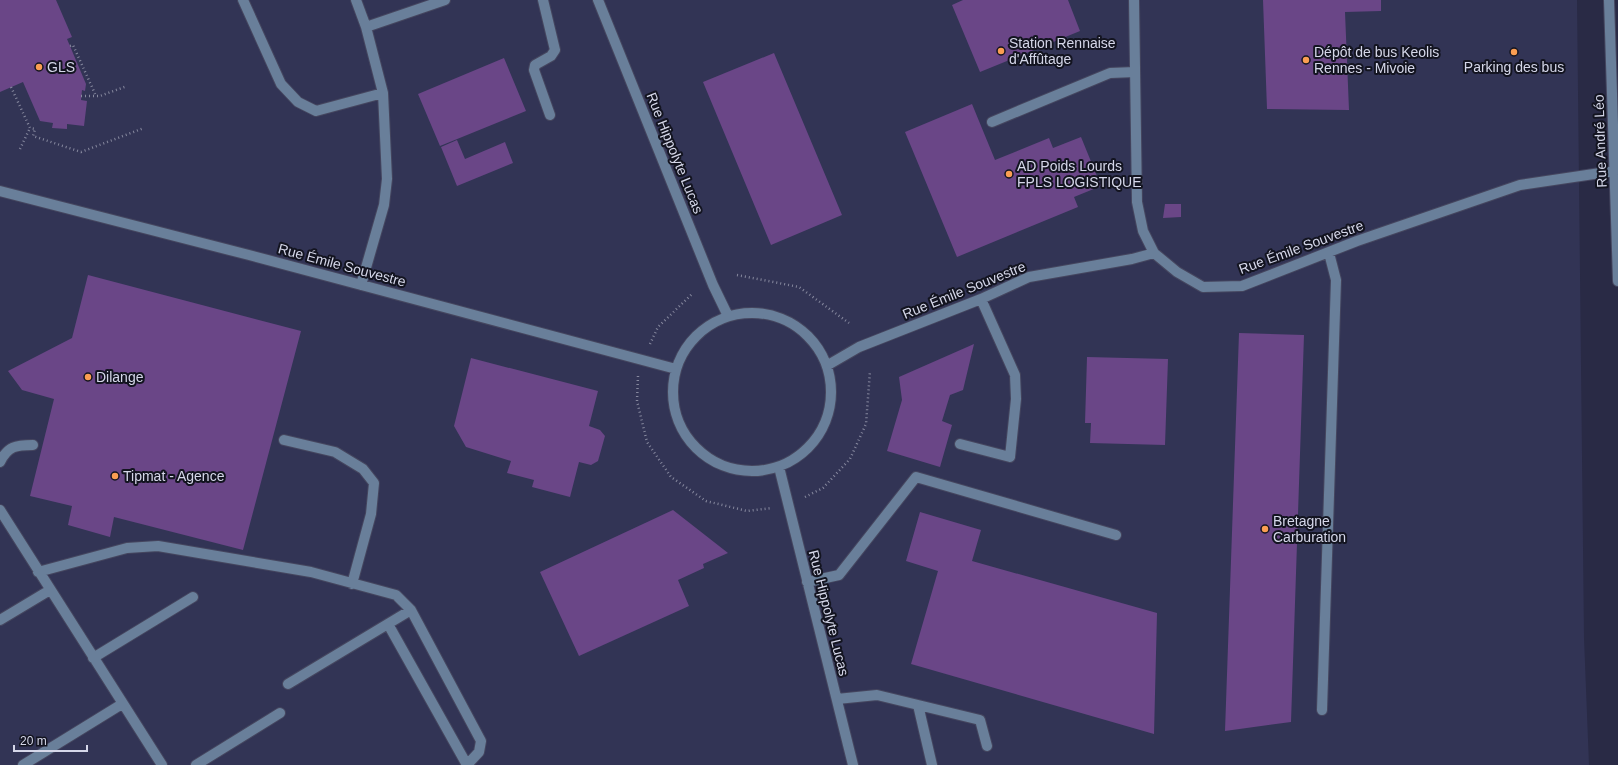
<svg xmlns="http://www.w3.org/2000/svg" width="1618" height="765" font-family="Arial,sans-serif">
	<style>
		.built { fill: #323455 }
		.building { fill: #6a4687 }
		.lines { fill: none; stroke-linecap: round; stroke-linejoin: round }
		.minor-casing { stroke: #45465f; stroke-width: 12 }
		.path { stroke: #86889e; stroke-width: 2.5; stroke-dasharray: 1 3; stroke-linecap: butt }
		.minor { stroke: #697f9a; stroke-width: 10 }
		.poi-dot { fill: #fb9e52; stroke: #131420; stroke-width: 1.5 }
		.labels { text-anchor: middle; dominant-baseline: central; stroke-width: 4; stroke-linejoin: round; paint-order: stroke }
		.poi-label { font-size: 14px; fill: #d5d7e9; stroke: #131420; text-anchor: start }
		.street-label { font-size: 14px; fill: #d5d7e9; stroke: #131420 }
	</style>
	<rect width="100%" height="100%" fill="#292a45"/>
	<path class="built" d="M0,0H1577L1584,638L1589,765H0Z"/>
	<path class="building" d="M0,0H56L72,37L67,39L86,84L85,91L82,90L81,100L87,101L84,126L67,124V129L52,128L53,123L40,121L23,82L0,92Z
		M963,0H1068L1080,31L980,72L952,5Z
		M1263,0H1381V11L1345,12L1349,110L1267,109Z
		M774,53L842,215L771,245L703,82Z
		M504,58L526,111L440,146L418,94Z
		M972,104L995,160L1049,138L1053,148L1081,137L1101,186L1074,197L1078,207L957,257L905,132Z
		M457,140L465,159L505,142L513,163L457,186L441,147Z
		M1165,204H1181V217L1163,218Z
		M88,275L301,331L243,550L114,517L110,537L68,525L72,506L30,496L54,399L22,390L8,371L72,338Z
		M1239,333L1304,335L1291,722L1225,731Z
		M974,344L963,390L950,395L942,421L952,425L940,467L887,451L902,400L899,377Z
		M1087,357L1168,359L1165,445L1090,443L1091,423H1085Z
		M471,358L598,391L589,426L600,430L605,436L598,461L591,465L579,462L570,497L532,487L534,480L507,473L511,461L466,447L454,426Z
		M673,510L728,553L703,564L704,568L678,580L689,606L579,656L540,572Z
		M920,512L981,530L972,561L1157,613L1154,734L911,664L938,571L906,561Z"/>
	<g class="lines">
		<g class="minor-casing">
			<path id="minor" d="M243,0L281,84L298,102L316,111L383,93
				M356,0L366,27L383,93L387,179L384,205L361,285
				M543,0L555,50L551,56L535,65L534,70L550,115
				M598,0L713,285L728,316
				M1134,0L1137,202L1143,231L1154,253
				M1609,0L1618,281
				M366,27L445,0
				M992,122L1110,73L1135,72
				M0,191L249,255L676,369
				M673 392a79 79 0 1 1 158 0a79 79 0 1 1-158 0Z
				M828,365L859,347L981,299L1029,277L1132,259L1154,253L1177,272L1203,287L1242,286L1357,241L1520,185L1614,171
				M284,440L335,452L363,469L374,483L371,514L352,584
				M960,444L1010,457L1016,399L1015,375L981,299
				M0,462C8,446 16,445 33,445
				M779,467L853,765
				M0,510L162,765
				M38,572L127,548L158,546L311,572L396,595L411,610L481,741L479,752L467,765
				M807,582L839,575L916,477L1116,535
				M0,620L50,590
				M388,624L467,765
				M93,658L193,597
				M288,684L411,610
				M837,699L877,695L980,720L987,746
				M918,705L932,765
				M1322,710L1336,280L1329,253
				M23,765L122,704
				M196,765L280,713"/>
		</g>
		<path class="path" d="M70,46L73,45L96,96
			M11,87L30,128L35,129L33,136L81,152L144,128
			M81,96H100L127,86
			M20,149L30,128
			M737,275L799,287L849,323
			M650,344L658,327L693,293
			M638,376L637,401L647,442L671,477L706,501L747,511L772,508
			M805,497L823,488L850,459L866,424L870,371"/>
		<use href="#minor" class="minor"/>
	</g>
	<g class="poi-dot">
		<circle cx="1001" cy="51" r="4"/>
		<circle cx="1514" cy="52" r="4"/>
		<circle cx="1306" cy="60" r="4"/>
		<circle cx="39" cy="67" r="4"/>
		<circle cx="1009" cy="174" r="4"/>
		<circle cx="88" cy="377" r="4"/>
		<circle cx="115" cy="476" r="4"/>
		<circle cx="1265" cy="529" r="4"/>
	</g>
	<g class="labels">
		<g class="poi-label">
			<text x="1009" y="43">Station Rennaise<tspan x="1009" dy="16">d'Affûtage</tspan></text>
			<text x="1314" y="52">Dépôt de bus Keolis<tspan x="1314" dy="16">Rennes - Mivoie</tspan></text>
			<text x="47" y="67">GLS</text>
			<text x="1514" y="67" text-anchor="middle">Parking des bus</text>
			<text x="1017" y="166">AD Poids Lourds<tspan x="1017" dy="16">FPLS LOGISTIQUE</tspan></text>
			<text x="96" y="377">Dilange</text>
			<text x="123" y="476">Tipmat - Agence</text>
			<text x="1273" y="521">Bretagne<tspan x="1273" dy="16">Carburation</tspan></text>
		</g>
		<g class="street-label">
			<text transform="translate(1600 141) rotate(-92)">Rue André Léo</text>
			<text transform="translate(675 153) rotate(68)">Rue Hippolyte Lucas</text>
			<text transform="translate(1301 247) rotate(-20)">Rue Émile Souvestre</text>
			<text transform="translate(342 265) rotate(15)">Rue Émile Souvestre</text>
			<text transform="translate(964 290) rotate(-22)">Rue Émile Souvestre</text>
			<text transform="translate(829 613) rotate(76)">Rue Hippolyte Lucas</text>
		</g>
	</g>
	<path d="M14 745v6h73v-6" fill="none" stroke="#d5d7e9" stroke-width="2"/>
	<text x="20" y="745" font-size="12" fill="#d5d7e9" stroke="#131420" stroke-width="3" paint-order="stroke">20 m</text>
</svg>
